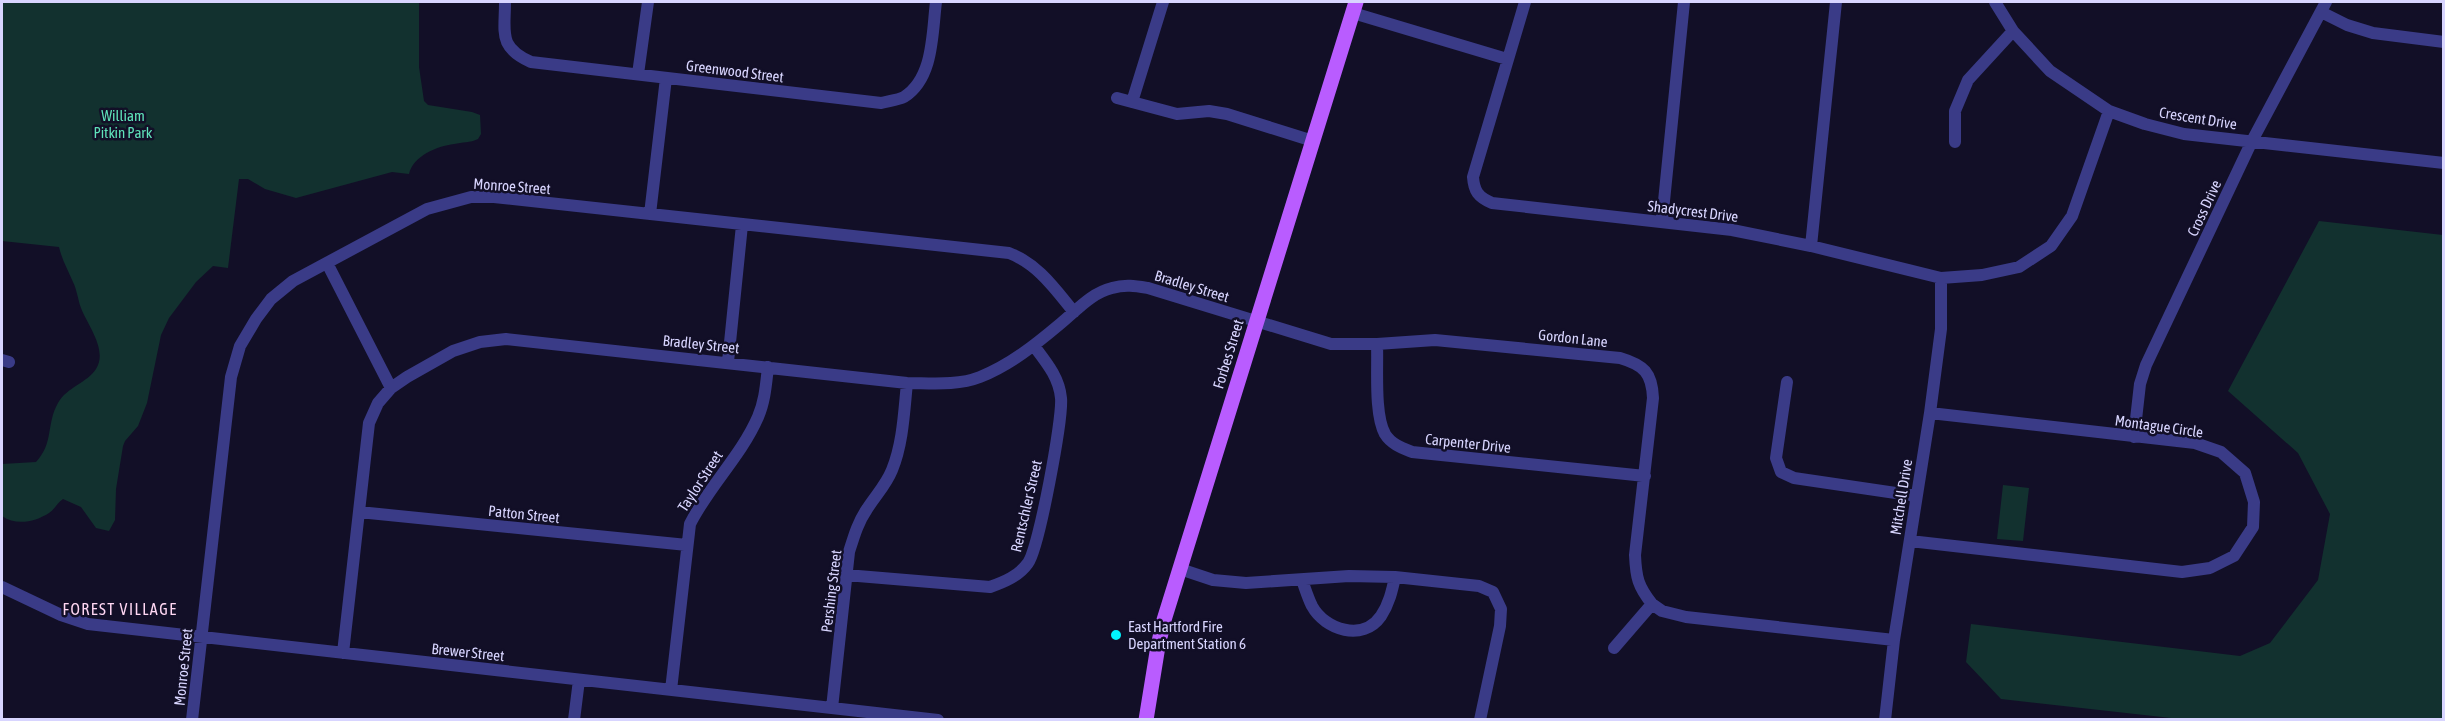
<svg xmlns="http://www.w3.org/2000/svg" width="2445" height="721" font-family="'Asap Condensed',sans-serif">
	<style>
		.green { fill: #12312f }
		.lines { fill: none; stroke-linecap: round; stroke-linejoin: round }
		.minor { stroke: #3a3b87; stroke-width: 12 }
		.major { stroke: #b95cff; stroke-width: 15 }
		.poi-dot { fill: #01f4ff; stroke: #120f27; stroke-width: 2 }
		.labels { text-anchor: middle; dominant-baseline: central; stroke-width: 5; stroke-linejoin: round; paint-order: stroke }
		.street-label { font-size: 15px; fill: #d8d5ff; stroke: #120f27 }
		.park-label { font-size: 15px; fill: #5fe2ba; stroke: #120f27 }
		.poi-label { font-size: 15px; fill: #d8d5ff; stroke: #120f27; text-anchor: start }
		.neighbourhood-label { font-size: 16px; letter-spacing: 1.5px; fill: #ffd7f3; stroke: #120f27 }
	</style>
	<rect width="100%" height="100%" fill="#120f27"/>
	<path class="green" d="M2,2H419V67L424,101L428,105L472,112L480,115L481,134L478,139C470,143 462,142 454,144C437,146 413,156 409,174L392,172L296,198L265,189L248,179H239L228,268L213,266L196,282L169,318L161,335L147,403L138,426L125,441L123,446L116,489L115,520L109,531L96,528L81,507L63,499C57,503 55,509 49,513C35,522 16,526 2,516V464L36,462C54,443 46,424 58,403C67,387 87,383 96,369C108,350 88,326 81,308C78,300 77,290 73,282C68,270 62,260 59,247L2,241Z
		M2319,221L2443,235V719L2189,720L2001,699L1966,662L1971,624L2240,656L2270,643L2318,580L2330,514L2298,453L2228,391Z
		M2003,485L2029,488L2023,541L1997,539Z"/>
	<g class="lines">
		<path class="minor" d="M505,2C505,33 498,47 531,62L881,103C888,101 898,100 904,97C934,78 932,33 936,2
			M1525,2L1473,177C1474,191 1478,197 1492,203L1732,230L1811,246L1941,278L1982,275L2019,267L2051,246L2072,216L2109,111
			M1995,2L2013,31L2050,71L2109,111L2145,124L2184,134L2444,163
			M2321,12L2347,25L2373,33L2444,42
			M1353,13L1507,59
			M638,74L648,2
			M1117,98L1177,114L1209,111L1227,114L1313,141
			M1132,102L1163,2
			M1955,142V111L1968,80L2013,31
			M650,214L666,78
			M1662,221L1684,2
			M1811,246L1836,2
			M327,263L391,388
			M1377,344C1378,368 1374,414 1385,434C1391,444 1402,448 1412,452L1645,476
			M2,360L9,362
			M728,362L742,225
			M1787,382L1776,458L1781,472L1794,478L1916,496
			M2134,437L2140,384L2146,365L2252,141L2326,2
			M359,512L687,545
			M1910,541L2182,572L2210,568L2234,556L2253,527L2254,502L2245,473L2221,452L2195,443L1930,413
			M1180,569L1213,580L1246,583L1349,576L1395,577L1479,586L1493,592L1501,609L1500,626L1480,720
			M846,575L990,587C1004,582 1019,576 1028,563C1039,548 1063,418 1061,398C1059,377 1046,362 1034,346
			M1302,580C1305,588 1308,598 1312,606C1325,630 1363,642 1381,616C1389,604 1392,591 1395,577
			M2,587L61,615L88,624L938,720
			M1614,648L1652,604L1662,611L1686,617L1894,640
			M343,653L369,423L378,403L391,388L407,377L453,351L480,342L506,339L907,383C930,383 957,386 980,377C1010,365 1035,345 1060,324C1076,311 1091,293 1112,288C1125,284 1136,286 1148,288L1331,344H1377L1435,340L1620,358C1644,365 1652,373 1653,398L1635,555C1636,578 1638,586 1652,604
			M671,690L690,524C709,486 741,456 758,417C765,401 766,384 768,367
			M832,708L849,552C854,536 858,522 867,509C876,495 886,485 892,470C903,443 904,412 907,383
			M192,720L231,377L240,346L256,319L271,299L293,281L427,209L471,197H494L1009,253C1038,264 1055,289 1074,312
			M574,720L579,680
			M1885,720L1894,640L1930,413L1941,329V278"/>
		<path class="major" d="M1146,720L1158,646L1164,620L1356,2"/>
	</g>
	<circle class="poi-dot" cx="1116" cy="635" r="6"/>
	<g class="labels">
		<g class="street-label">
			<text transform="translate(735 71) rotate(7)">Greenwood Street</text>
			<text transform="translate(2198 118) rotate(9)">Crescent Drive</text>
			<text transform="translate(512 186) rotate(4)">Monroe Street</text>
			<text transform="translate(2204 208) rotate(-65)">Cross Drive</text>
			<text transform="translate(1693 211) rotate(7)">Shadycrest Drive</text>
			<text transform="translate(1192 286) rotate(17)">Bradley Street</text>
			<text transform="translate(1573 338) rotate(6)">Gordon Lane</text>
			<text transform="translate(701 344) rotate(6)">Bradley Street</text>
			<text transform="translate(1228 354) rotate(-73)">Forbes Street</text>
			<text transform="translate(2159 426) rotate(8)">Montague Circle</text>
			<text transform="translate(1468 443) rotate(6)">Carpenter Drive</text>
			<text transform="translate(700 481) rotate(-57)">Taylor Street</text>
			<text transform="translate(1901 497) rotate(-81)">Mitchell Drive</text>
			<text transform="translate(1026 506) rotate(-77)">Rentschler Street</text>
			<text transform="translate(524 514) rotate(6)">Patton Street</text>
			<text transform="translate(831 591) rotate(-83)">Pershing Street</text>
			<text transform="translate(468 652) rotate(6)">Brewer Street</text>
			<text transform="translate(183 667) rotate(-84)">Monroe Street</text>
		</g>
		<g class="park-label">
			<text x="123" y="115">William<tspan x="123" dy="17">Pitkin Park</tspan></text>
		</g>
		<g class="poi-label">
			<text x="1128" y="626">East Hartford Fire<tspan x="1128" dy="17">Department Station 6</tspan></text>
		</g>
		<g class="neighbourhood-label">
			<text x="120" y="609">FOREST VILLAGE</text>
		</g>
	</g>
	<rect width="2445" height="721" fill="none" stroke="#d8d5ff" stroke-width="6"/>
</svg>
